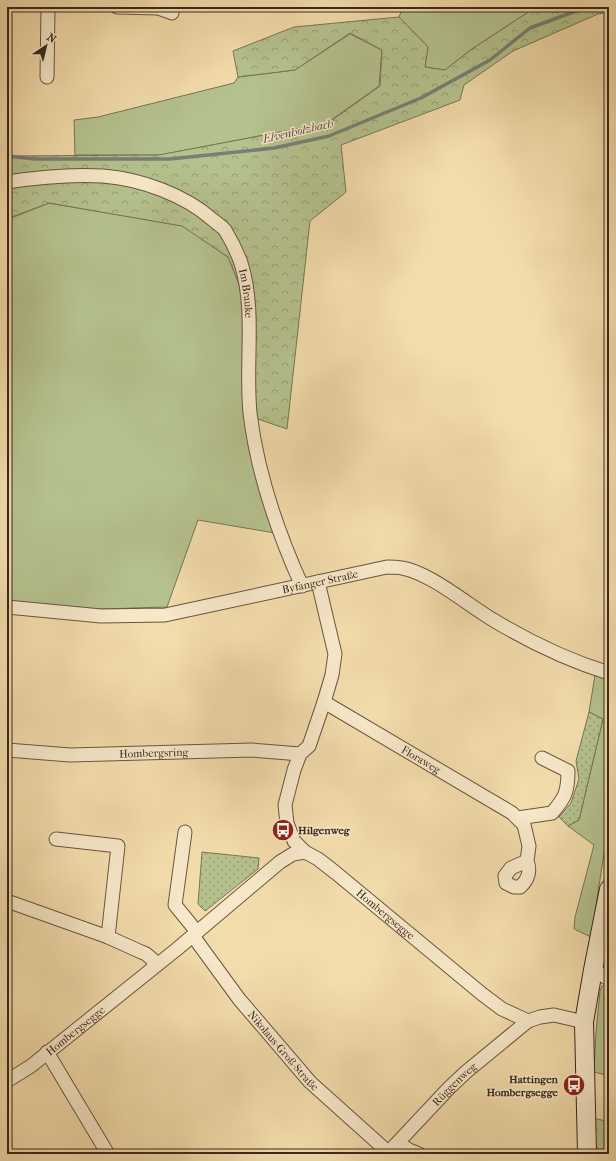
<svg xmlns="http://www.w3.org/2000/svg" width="616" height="1161" font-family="'IM FELL French Canon',serif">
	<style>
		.grass { fill: #b5c28e; stroke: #787554 }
		.forest { fill: url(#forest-crowns); stroke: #787554 }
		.park { fill: url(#park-dots); stroke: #787554 }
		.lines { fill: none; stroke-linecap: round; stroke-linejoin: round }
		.stream { stroke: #777f76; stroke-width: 3.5 }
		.minor-casing { stroke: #68553e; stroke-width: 15 }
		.secondary-casing { stroke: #3a281a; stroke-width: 20 }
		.minor { stroke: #f7e8c9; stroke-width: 13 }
		.secondary { stroke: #f7e8c9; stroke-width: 18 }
		.labels { text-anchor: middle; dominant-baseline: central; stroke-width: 3; stroke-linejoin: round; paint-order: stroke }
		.street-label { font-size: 11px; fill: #3a281a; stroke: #f7e8c9 }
		.poi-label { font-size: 11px; font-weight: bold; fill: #3a281a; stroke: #f7e8c9; text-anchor: start }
		.water-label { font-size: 12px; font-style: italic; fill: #544c40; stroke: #f7e8c9 }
	</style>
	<defs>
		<pattern id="forest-crowns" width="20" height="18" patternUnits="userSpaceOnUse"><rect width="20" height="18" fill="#b5c28e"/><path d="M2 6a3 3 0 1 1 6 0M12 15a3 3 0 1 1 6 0" fill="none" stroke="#949e73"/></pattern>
		<pattern id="park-dots" width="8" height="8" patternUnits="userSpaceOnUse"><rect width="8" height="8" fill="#b5c28e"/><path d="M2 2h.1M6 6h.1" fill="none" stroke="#949e73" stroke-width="1.8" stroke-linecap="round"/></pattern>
	</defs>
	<rect width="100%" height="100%" fill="#f3dcac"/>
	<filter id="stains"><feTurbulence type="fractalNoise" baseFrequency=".005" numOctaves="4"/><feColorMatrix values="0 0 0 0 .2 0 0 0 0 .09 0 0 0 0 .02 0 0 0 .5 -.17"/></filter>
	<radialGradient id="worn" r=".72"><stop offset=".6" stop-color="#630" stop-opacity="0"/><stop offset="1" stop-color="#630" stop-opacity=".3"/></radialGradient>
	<path class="grass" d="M403,7H536L472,49L445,70L425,67L428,47L399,17Z
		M350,34L382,50L379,86L327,123L160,155H75L74,120L98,117L234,83L238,77L295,70Z
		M49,203L183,226L228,257L248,305L246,351L275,533L198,520L167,607L100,609L7,602V222L9,219Z
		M595,675L609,679V822L591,937L574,929L575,917L594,845L568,826L579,820L603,719L589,712Z
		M609,985V1076L594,1072L596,1032L600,991L602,986Z"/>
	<path class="forest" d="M536,7H609V12L598,14L513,51L464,85L460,100L341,145L346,192L310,221L287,429L255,418L252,301L224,225L149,182L7,179V156L159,155L328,123L380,86L382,50L350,33L295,70L238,77L233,51L294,27L399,17L428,47L425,67L445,70L472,49Z
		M105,179L149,187L220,228L239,263L247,304L228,257L182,226L49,203L9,218L7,221V184Z
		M594,1118L609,1122V1154H593Z"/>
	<path class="park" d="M589,712L603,719L579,820L568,826L559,817L571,803L579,779L576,761Z
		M202,852L259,858L258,869L205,911L198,904Z"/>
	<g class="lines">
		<path class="stream" d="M7,156L35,159H170L274,148L329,136L421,98L490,60L530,28L587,7"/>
		<g class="minor-casing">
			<g id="minor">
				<path d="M117,7L158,8L172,13"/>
				<path d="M47,77L48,7"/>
				<path id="s1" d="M7,182C39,177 71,174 103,176C141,179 185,195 213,220C217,223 222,227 225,230C231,240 237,252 241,263C256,311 245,363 250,413C257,471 278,533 302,586"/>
				<path id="s2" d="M318,582L335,654L332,675L324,702L309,746L300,754L294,770L285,805L287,823L294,841L305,852L318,859L336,873L482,994L502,1009L528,1021L540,1017L554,1015L584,1022"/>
				<path id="s3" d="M7,607L101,616L165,615L387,567C392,567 397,567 402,568C431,573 469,606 495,621C530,642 570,661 609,673"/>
				<path id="s4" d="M324,702L512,813L524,825L529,846L527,861L511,868L505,876L506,883L514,887H520C528,880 531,872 527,861"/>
				<path id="s5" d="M7,750L70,755L252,750L300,754"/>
				<path d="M518,818L552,813C565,798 568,792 568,771L542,758"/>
				<path d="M185,832L175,905L197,932"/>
				<path d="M56,839L118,846L108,937"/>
				<path d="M7,901L108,937L139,951L146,954L153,960L154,966"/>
				<path id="s6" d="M193,936L239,999L310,1082L388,1152"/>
				<path d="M593,970L609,979"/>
				<path d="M47,1052L108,1154"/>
				<path id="s7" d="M7,1081L31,1066L177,949L280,862L293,854L305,852"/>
				<path d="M398,1143L409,1150L419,1154"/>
				<path id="s8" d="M387,1154L449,1088L466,1072L528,1021"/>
			</g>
		</g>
		<g class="secondary-casing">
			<path id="secondary" d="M587,1154L584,1022L593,970L609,889"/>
		</g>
		<use href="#minor" class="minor"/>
		<use href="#secondary" class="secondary"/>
	</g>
	<defs>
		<g id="bus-disc" transform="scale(1.15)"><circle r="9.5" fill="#8f2418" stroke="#f7e8c9"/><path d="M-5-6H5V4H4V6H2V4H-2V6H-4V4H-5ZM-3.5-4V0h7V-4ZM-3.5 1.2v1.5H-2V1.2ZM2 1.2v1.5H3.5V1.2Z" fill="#fff"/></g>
	</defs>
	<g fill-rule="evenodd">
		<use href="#bus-disc" x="283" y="830"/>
		<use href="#bus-disc" x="574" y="1085"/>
	</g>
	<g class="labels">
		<g class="street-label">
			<text stroke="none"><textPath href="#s1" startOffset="300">Im Brauke</textPath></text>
			<text stroke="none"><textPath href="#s3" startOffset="317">Byfanger Straße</textPath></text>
			<text stroke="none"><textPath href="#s5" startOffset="147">Hombergsring</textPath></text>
			<text stroke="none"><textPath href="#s4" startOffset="113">Floraweg</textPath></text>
			<text stroke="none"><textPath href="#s2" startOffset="390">Hombergsegge</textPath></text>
			<text stroke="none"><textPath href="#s7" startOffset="85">Hombergsegge</textPath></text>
			<text stroke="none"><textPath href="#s6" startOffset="146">Nikolaus-Groß-Straße</textPath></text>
			<text stroke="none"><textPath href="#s8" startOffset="97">Rüggenweg</textPath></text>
		</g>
		<g class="poi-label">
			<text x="298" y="830">Hilgenweg</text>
			<text x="558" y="1079" text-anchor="end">Hattingen<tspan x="558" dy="13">Hombergsegge</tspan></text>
		</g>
		<g class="water-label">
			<text transform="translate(298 131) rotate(-13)">Elvenholzbach</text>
		</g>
	</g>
	<rect width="616" height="1161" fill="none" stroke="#f3dcac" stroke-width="24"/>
	<rect x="8" y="8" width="600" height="1145" fill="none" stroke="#3a281a" stroke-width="2"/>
	<rect x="12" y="12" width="592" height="1137" fill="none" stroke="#3a281a"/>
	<g transform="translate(46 46) rotate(35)" stroke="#f7e8c9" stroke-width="3" paint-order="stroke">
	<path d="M0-3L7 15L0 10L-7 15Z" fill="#3a281a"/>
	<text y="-6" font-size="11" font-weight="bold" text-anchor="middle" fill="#3a281a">N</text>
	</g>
	<rect width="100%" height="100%" filter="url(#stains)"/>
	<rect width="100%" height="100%" fill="url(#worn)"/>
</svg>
